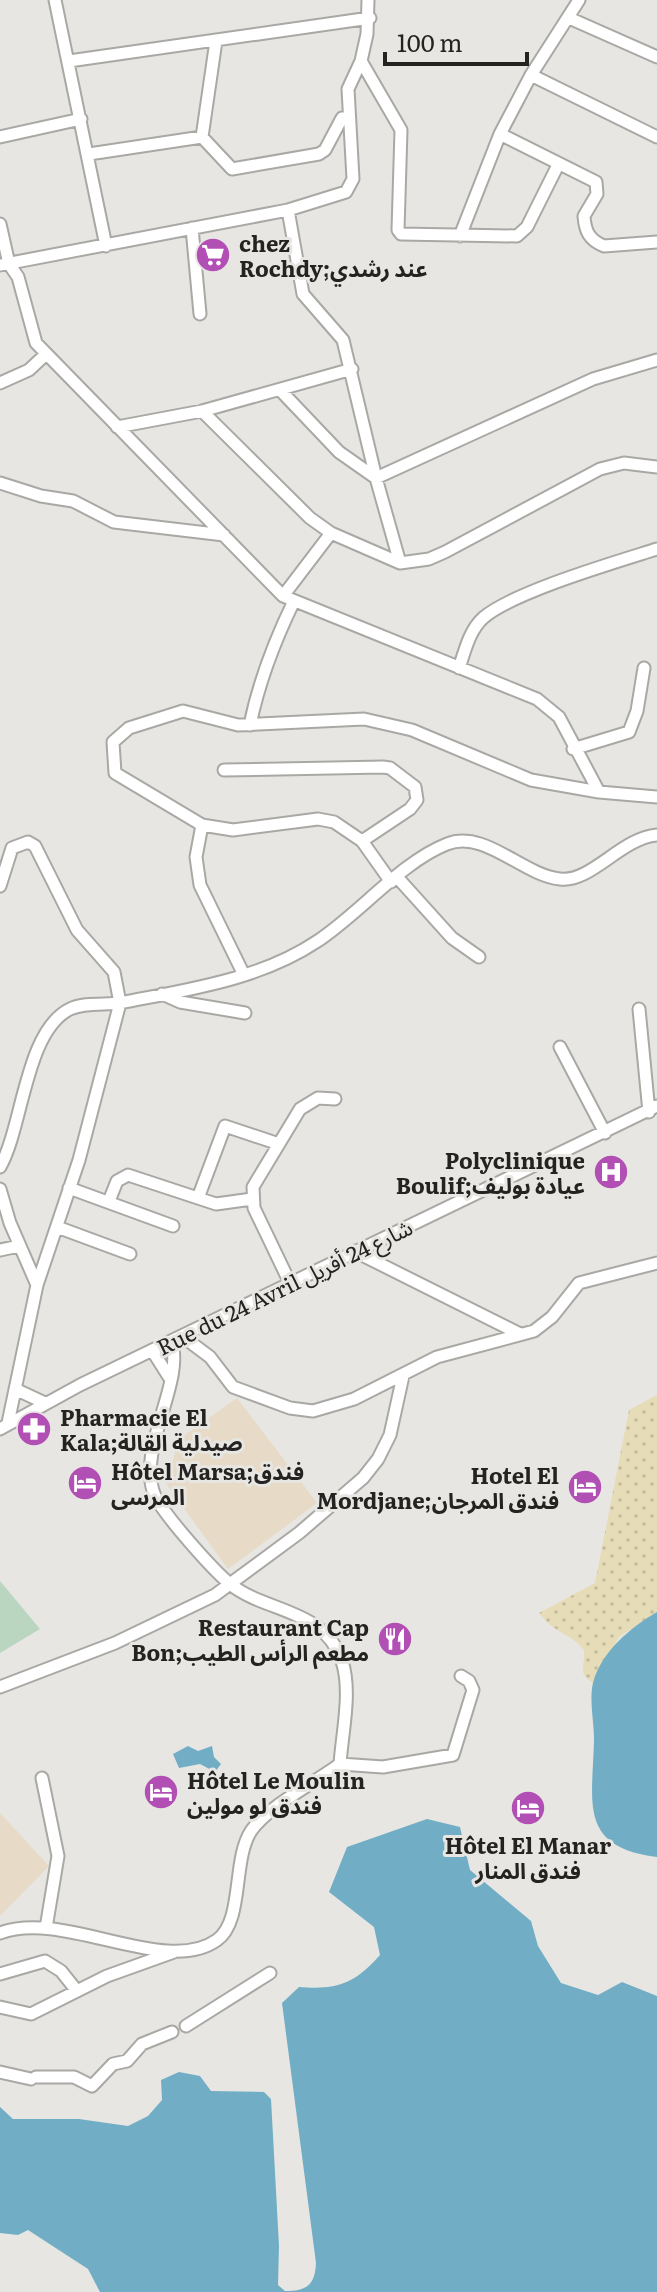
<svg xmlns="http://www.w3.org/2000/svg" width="657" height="2292" font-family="Literata,'Noto Sans Arabic',serif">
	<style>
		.education { fill: #e7dac6 }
		.green { fill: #bad6c0 }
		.sand { fill: url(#sand-dots) }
		.water { fill: #71aec5 }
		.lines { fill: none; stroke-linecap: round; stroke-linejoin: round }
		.minor-casing { stroke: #aaa8a5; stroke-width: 15 }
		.minor { stroke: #fff; stroke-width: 11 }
		.labels { text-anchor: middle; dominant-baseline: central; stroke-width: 6; stroke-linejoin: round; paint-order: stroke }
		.poi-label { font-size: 22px; font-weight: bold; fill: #242322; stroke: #e7e6e2; text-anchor: start }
		.street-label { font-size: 22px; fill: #242322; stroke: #e7e6e2 }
	</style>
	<defs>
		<pattern id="sand-dots" width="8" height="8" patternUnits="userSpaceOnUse" patternTransform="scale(2)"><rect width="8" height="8" fill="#e6dcb7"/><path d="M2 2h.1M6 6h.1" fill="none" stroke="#c5bc9d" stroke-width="1.8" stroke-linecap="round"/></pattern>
	</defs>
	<rect width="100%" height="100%" fill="#e7e6e2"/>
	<path class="education" d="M237,1398L317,1503L228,1569L167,1485L178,1440Z
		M0,1813L49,1866L1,1915L0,1914Z"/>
	<path class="green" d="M0,1581L40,1629L0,1653Z"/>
	<path class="sand" d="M657,1395V1612L619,1637L593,1683C576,1672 586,1667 584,1650C568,1631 556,1635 539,1613L595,1583L629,1410Z"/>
	<path class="water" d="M657,1612V1857C577,1847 593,1801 594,1739C594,1722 589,1699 593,1683C601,1652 631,1627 657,1612Z
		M188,1746L198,1751L212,1746L214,1757L221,1764L215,1772L200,1764L179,1768L173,1754Z
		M427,1819L460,1827L470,1870L531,1921L538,1946L561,1983L598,1995L622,1982L657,1996V2292H100L88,2269L28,2230L18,2235L0,2233V2107L13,2119H79L128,2126L148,2116L162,2100L161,2080L179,2072L200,2076L211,2091L264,2092L271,2099L279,2246L278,2285L285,2291C307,2291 315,2285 316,2263L282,2003L299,1987C338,1990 354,1984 380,1955L374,1927L329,1892L347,1847Z"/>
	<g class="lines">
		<g class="minor-casing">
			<path id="minor" d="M55,0L106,246
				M569,18L657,57
				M69,61L370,18
				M361,61L401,130L398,230L401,234L517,236L527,227L558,165
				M531,75L657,137
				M500,134L596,182L597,194L584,216C585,231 589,240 604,246L657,242
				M0,137L81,119
				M202,137L232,169L319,154L325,150L342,118L348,117
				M89,154L202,137L216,41
				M288,210L303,294L343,340L376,478L400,563
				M0,224L9,264L18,277L36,343L283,596L537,699L559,717L599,792
				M192,228L200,314
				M460,236L500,134L531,75L579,0
				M0,265L288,210L346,192L353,179L348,89L361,61L367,34L368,0
				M0,383L29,370L45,355
				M281,391L339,452L376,478L593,379L657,360
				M202,411L310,518L331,533L400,563L429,559L445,552L600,469L624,463L657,467
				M117,427L202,411L352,369
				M0,483L41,496L73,501L114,522L224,535
				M283,596L331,533
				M459,668C465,651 469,631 483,618C513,592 616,562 657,549
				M250,725C259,681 274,642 294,601
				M573,749L629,732L637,711L644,668
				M224,770L383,767L390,768L415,787L417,800L410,809L362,841
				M202,825L233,830L318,819L334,822L362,841L391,882
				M397,877L452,938L479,957
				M0,886L12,848L28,842L35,846L77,930L114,972L120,1003C104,1005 85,1002 70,1009C25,1031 23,1127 0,1167
				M244,975L200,885L196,857L202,825L115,773L113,742L129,728L183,711L238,725L364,719L412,730L531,780L599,792L657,797
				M162,994L180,1002L245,1013
				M639,1009L649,1112
				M560,1047L605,1133
				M69,1188L173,1226
				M0,1189L10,1223L37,1285
				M198,1198L225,1126L279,1144
				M109,1201L117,1181L128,1175L216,1204L252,1199
				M57,1227L130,1254
				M0,1250L19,1246
				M354,1251L520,1334
				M290,1283L254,1208L253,1187L300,1109L318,1098L335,1099
				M182,1336L210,1357L233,1387L290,1408L313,1411L354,1399L437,1357L534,1331L552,1317L579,1283L657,1263
				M171,1341C186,1381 135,1451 155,1496C165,1516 212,1569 230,1584C266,1613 324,1608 342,1661C352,1692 342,1733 340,1764
				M152,1350L169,1377
				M15,1389L45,1403
				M8,1423L37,1285L79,1160L120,1003C185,990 259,980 316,942C358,915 401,862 447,844C485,829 522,875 560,879C591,883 621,838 657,835
				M0,1429L80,1385L657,1106
				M0,1687L115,1643L215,1595L299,1533L363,1478L378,1459L390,1435L403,1376
				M340,1764L383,1767L453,1755L473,1690L469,1681L461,1676
				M42,1778L58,1856L46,1928
				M0,1933C63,1909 166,1977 217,1940C244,1921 232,1860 251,1831C268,1806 315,1783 340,1764
				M0,1974L45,1961L61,1971L77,1991
				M0,2007L31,2014L107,1976L174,1952
				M186,2026L270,1973
				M0,2072L31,2079
				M36,2077H74L92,2086L113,2064L127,2061L142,2044L172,2032"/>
		</g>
		<use href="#minor" class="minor"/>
	</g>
	<defs>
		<g id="supermarket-disc" transform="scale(1.8)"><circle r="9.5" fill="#b24fb5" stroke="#e7e6e2"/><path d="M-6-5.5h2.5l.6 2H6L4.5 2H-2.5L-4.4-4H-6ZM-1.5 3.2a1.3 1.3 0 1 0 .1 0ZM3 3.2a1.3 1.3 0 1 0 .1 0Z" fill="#fff"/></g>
		<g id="hospital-disc" transform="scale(1.8)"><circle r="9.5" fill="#b24fb5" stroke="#e7e6e2"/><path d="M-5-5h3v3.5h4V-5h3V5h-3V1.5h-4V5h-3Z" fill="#fff"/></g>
		<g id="pharmacy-disc" transform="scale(1.8)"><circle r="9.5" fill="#b24fb5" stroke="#e7e6e2"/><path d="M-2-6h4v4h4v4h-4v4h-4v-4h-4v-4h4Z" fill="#fff"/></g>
		<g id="hotel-disc" transform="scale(1.8)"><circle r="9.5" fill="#b24fb5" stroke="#e7e6e2"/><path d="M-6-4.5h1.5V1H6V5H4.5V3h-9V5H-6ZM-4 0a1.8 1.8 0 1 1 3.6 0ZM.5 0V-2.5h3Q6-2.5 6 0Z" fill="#fff"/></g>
		<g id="restaurant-disc" transform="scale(1.8)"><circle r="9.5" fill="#b24fb5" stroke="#e7e6e2"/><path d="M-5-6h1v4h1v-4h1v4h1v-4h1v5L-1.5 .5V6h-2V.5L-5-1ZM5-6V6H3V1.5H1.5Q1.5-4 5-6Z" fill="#fff"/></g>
	</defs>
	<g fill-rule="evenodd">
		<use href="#supermarket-disc" x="213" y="255"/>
		<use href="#hospital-disc" x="611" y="1172"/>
		<use href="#pharmacy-disc" x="34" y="1429"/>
		<use href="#hotel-disc" x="85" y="1483"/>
		<use href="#hotel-disc" x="585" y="1487"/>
		<use href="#restaurant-disc" x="395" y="1639"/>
		<use href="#hotel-disc" x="161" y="1792"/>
		<use href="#hotel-disc" x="528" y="1808"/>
	</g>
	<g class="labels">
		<g class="poi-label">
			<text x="239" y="242">chez<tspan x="239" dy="25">Rochdy;عند رشدي</tspan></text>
			<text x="585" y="1159" text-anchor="end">Polyclinique<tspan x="585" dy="25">Boulif;عيادة بوليف</tspan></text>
			<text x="60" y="1416">Pharmacie El<tspan x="60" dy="25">Kala;صيدلية القالة</tspan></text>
			<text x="111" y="1470">Hôtel Marsa;فندق<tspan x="111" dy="25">المرسى</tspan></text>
			<text x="559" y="1474" text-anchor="end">Hotel El<tspan x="559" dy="25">Mordjane;فندق المرجان</tspan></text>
			<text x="369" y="1626" text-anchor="end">Restaurant Cap<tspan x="369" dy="25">Bon;مطعم الرأس الطيب</tspan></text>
			<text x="187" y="1779">Hôtel Le Moulin<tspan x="187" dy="25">فندق لو مولين</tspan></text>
			<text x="528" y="1844" text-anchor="middle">Hôtel El Manar<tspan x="528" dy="25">فندق المنار</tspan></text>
		</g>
		<g class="street-label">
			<text transform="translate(284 1286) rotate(-26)">Rue du 24 Avril شارع 24 أفريل</text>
		</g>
	</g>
	<path d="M385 52v12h142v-12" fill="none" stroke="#242322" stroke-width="4"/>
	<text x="397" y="52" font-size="24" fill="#242322" stroke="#e7e6e2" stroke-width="6" paint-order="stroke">100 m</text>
</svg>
